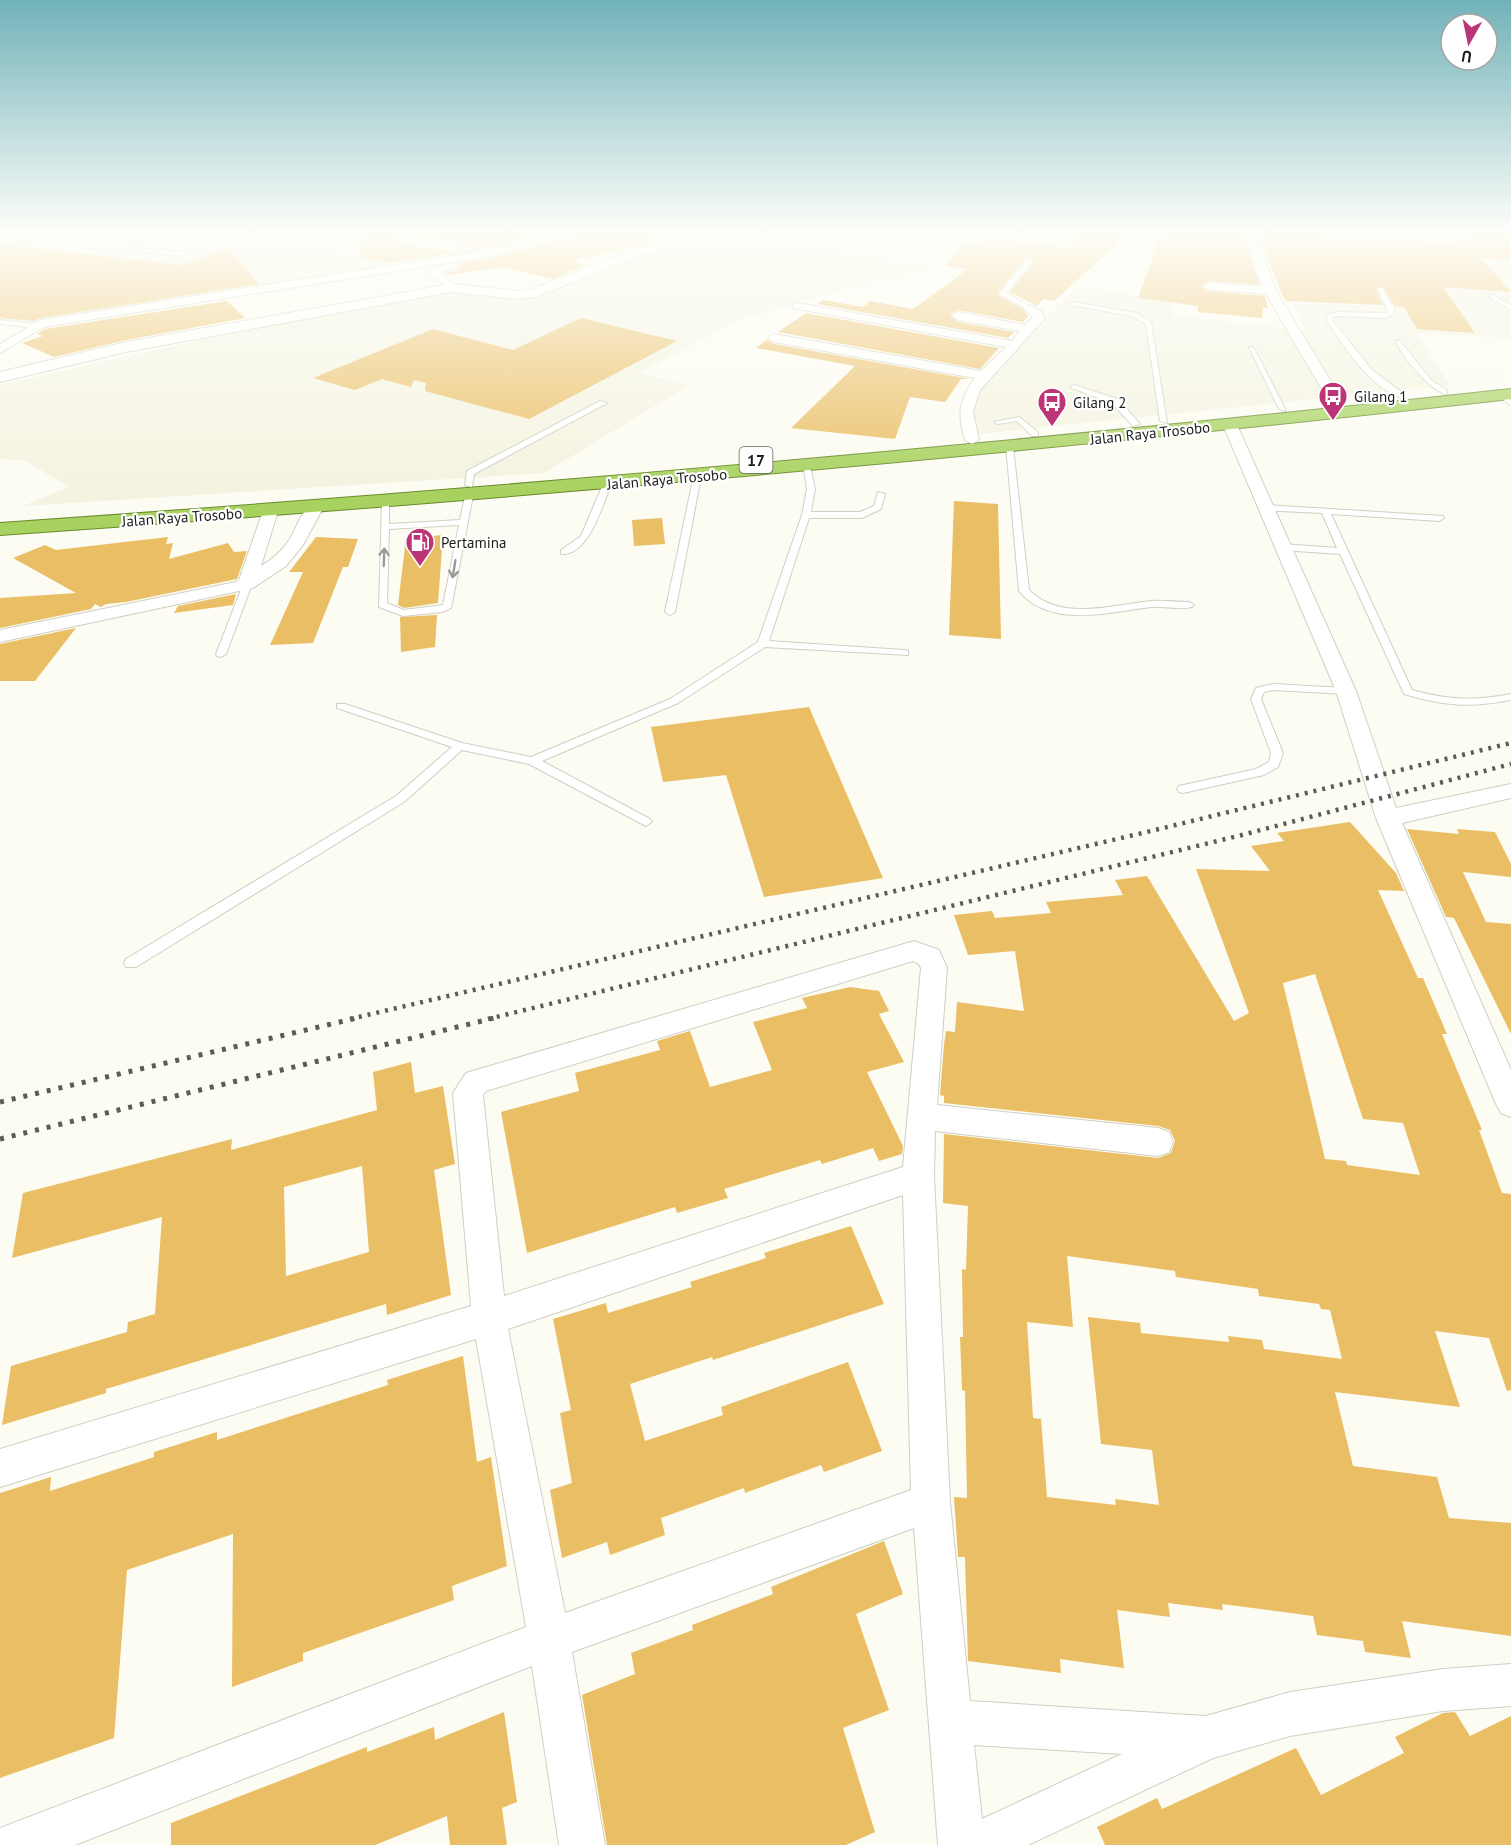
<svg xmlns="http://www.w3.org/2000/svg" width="1511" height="1845" font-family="'PT Sans',sans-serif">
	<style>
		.built { fill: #f4f3e1 }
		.building { fill: #eabe64; fill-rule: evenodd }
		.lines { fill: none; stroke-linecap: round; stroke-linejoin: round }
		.service-casing { stroke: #cfcfc4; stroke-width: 2 }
		.minor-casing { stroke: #cfcfc4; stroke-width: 2 }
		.tertiary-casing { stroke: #cfcfc4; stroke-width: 2 }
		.trunk-casing { stroke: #698a2d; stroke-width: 2 }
		.service { fill: #fff; fill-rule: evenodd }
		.minor { fill: #fff; fill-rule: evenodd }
		.tertiary { fill: #fff; fill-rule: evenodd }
		.trunk { fill: #a8d260; fill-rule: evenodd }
		.rail-far1 { stroke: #5c5b56; stroke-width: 4.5; stroke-dasharray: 3 6; stroke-linecap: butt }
		.rail { stroke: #5c5b56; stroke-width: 5; stroke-dasharray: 4 8; stroke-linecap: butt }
		.oneway { stroke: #999997 }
		.labels { text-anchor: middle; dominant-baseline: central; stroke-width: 4.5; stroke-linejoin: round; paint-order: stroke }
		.far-poi-label { font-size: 15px; fill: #1c1c18; stroke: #fff; text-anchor: start }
		.far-street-label { font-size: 15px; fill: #1c1c18; stroke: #fff }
		.shield { fill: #fff; stroke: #60605d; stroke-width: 1.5 }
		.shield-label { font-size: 16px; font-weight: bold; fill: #1c1c18 }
	</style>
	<rect width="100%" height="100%" fill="#fdfcf2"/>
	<path class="built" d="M0,232H374L331,251L406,265L39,322H0Z
		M756,232L935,268L862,284L734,322L640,373L688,386L544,473L23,506L69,487L26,461L0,459V385L262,326L470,288L530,298L641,253Z
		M1454,232H1511V338L1416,333L1450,385L969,435L961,403L1078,286L1171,301L1173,316L1305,330L1294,303L1363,306L1340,240L1467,247Z"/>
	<path class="building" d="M361,232H556L474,250L467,244L402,235L397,237L399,244L458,253L390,263L359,257Z
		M590,232H652L653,242L572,261L585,265L552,279L504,267L447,275L445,273L458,270L460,267L458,263L491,258Z
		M1074,232H1131L1054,301L1043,299L1037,306L1009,292L1033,262L1032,259L1026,258L997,294L1021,308L1028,316L1023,322L958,310L950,315L958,322L1014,332L1008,338L817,304L823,300L863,307L870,301L913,309L968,269L946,266L963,243L976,245L983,237L1074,248Z
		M1162,232H1242L1260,285L1209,281L1201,287L1209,291L1265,296L1268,308L1263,307L1262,318L1198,312V306L1138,298Z
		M1257,232L1322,233L1329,237L1458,242L1465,238L1460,232H1511V260L1481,258L1511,292L1443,287L1475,333L1417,329L1404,307L1395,306L1382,286L1376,289L1383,305L1285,301Z
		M0,244L182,265L228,248L259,284L41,318L34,321L3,318L0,317Z
		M227,301L245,318L126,340L54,357L22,343L43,336L37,334L45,329Z
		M806,313L999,348L980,369L778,332Z
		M581,318L677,341L529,419L425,391L426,383L414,380L411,387L382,379L355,390L313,378L433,329L513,350Z
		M767,340L774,344L970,379H961L945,402L910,397L895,439L791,428L855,366L756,348Z
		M954,501L998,504L1001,639L949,635Z
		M662,518L665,544L634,546L632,520Z
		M443,535L438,603L404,608L398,605L406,538Z
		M168,537L166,544L173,543L169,559L228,543L234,552L247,551L237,579L126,602L106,604L101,607L95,604L91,609L0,628V598L76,593L13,558L45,545L56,550Z
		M316,537L358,539L348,567H343L313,643L270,645L303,572H289Z
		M236,594L233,605L174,613L178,606Z
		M437,615L435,647L401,652L400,617Z
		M76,628L35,681H0V644Z
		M809,707L883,878L764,897L726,775L663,782L651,727Z
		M1350,822L1396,873L1404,891L1378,890L1418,978H1423L1447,1034H1442L1482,1130H1479L1502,1193L1511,1194V1390L1507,1391L1489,1338L1435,1331L1460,1407L1335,1392L1353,1466L1437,1477L1449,1518L1511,1523V1636L1402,1621L1411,1658L1365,1652L1363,1641L1317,1635L1313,1616L1222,1604L1223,1610L1168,1603L1170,1617L1117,1610L1124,1668L1060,1659L1061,1673L968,1661L965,1557H958L954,1497L967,1498L965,1391L962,1390L960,1337H963L962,1269L966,1270L968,1206L943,1203L944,1134L1158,1158L1171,1153L1175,1141L1170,1130L1158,1126L944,1103V1096L940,1095L944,1045L946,1031L955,1032L957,1002L1024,1011L1015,951L968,955L954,915L992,911L995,918L1051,913L1046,902L1123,895L1115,880L1147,876L1234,1021L1249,1013L1196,869L1270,871L1251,846L1284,841L1277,833ZM1315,974L1363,1119L1403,1123L1420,1175L1347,1165L1346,1161L1325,1159L1283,983ZM1067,1256L1175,1271L1176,1277L1258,1289L1259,1296L1319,1304L1321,1309L1330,1310L1342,1359L1264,1349L1262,1340L1228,1336L1229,1342L1141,1333L1140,1323L1088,1317L1101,1444L1152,1450L1159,1505L1115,1499L1116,1505L1047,1497L1041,1419L1033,1418L1027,1322L1073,1327Z
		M1407,829L1459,834L1457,829L1495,832L1511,864V877L1463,872L1486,922L1511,924V1034L1454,918L1446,917Z
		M850,987L879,991L889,1011L879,1014L904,1062L867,1072L903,1146L902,1154L879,1161L873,1148L822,1164L820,1160L724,1189L728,1198L677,1213L675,1207L527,1253L501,1112L579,1091L575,1073L660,1050L657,1041L690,1031L710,1087L772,1070L753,1022L807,1008L802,998Z
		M411,1062L415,1093L443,1086L455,1164L434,1170L451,1295L387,1315L386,1304L106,1389V1393L2,1425L11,1366L127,1332L128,1322L155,1314L162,1217L12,1258L23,1193L232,1139L231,1150L377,1110L373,1072ZM362,1166L369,1252L286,1276L284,1187Z
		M851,1226L884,1304L713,1360L712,1357L630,1384L645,1441L723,1415L721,1407L848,1362L882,1451L824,1472L821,1465L745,1493L744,1488L661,1518L665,1535L610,1555L607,1542L562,1558L550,1490L572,1483L560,1413L571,1410L553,1319L606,1303L608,1313L692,1287L690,1282L766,1258L764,1253Z
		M463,1356L477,1462L491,1457L507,1566L452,1586L454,1600L303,1653V1661L232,1687L233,1534L127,1570L114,1738L0,1778V1493L51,1477L50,1491L154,1457V1452L217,1432V1440L388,1385L387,1380Z
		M884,1541L903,1594L856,1614L889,1710L843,1728L875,1832L846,1845H607L582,1695L635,1674L631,1653L693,1630L692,1625L773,1594L771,1587Z
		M504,1712L517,1802L502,1808L507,1845H450L447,1816L375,1845H171V1823L367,1747V1752L434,1727L435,1740Z
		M1455,1712L1470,1736L1511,1716V1845H1105L1097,1827L1157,1798L1162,1809L1296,1748L1321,1795L1404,1753L1395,1737L1443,1713Z"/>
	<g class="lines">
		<g class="service-casing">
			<path id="service" d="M0,236L184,252L187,254L184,256L0,240Z
				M1028,259L1031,261L1006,293L1031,307L1029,310L999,294Z
				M1378,288H1382L1394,309L1393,315L1384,318L1338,316L1332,317L1333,321L1372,370L1404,394L1405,396L1401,398C1368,385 1346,349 1327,321V315L1338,312L1388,313Z
				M1491,294L1511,305V310L1489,297Z
				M1073,302L1136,313L1151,322L1167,423L1160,421L1146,324L1132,316L1071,305Z
				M0,320L37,324L40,326L37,328L0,324Z
				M1396,341H1400L1431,380L1447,390V394C1433,394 1398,352 1396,341Z
				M1249,347L1254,348L1286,411L1279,409Z
				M1074,385L1118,399L1140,424L1133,426L1112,403L1072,388L1070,387Z
				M1501,393L1511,399V405L1498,397V393Z
				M600,401L607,403L474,474L472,487L465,485L467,471Z
				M1019,417L1038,432V436H1032L1017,421L998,424L994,422Z
				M1006,445L1013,447L1029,590C1061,622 1111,605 1151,601C1163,600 1177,602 1189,602L1194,605L1192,607C1179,610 1164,606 1151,607C1109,612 1051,629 1019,591Z
				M803,464L810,466L815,489L811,512H860L874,506L878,492L885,494L881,509L862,518H809L769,641L904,650L908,651V655L765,647L678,703L542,761L650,819L652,822L646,826L529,764L462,750L404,802L136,967H126L124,963L126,959L396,796L452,747L337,708V704H345L462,743L531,757L670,699L758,642L802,515L807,489Z
				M694,475L701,477L675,612L670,615L665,612Z
				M604,482L611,484C603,504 589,556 561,554V550L581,536Z
				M469,493L473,496L451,608L442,612L403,616L379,607L382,501L389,503V524L460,520L465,496ZM459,525L443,605L404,610L387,603L389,529Z
				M1265,505L1443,516L1444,518L1440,521L1331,514L1412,690C1447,700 1476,701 1511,694V700C1470,708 1444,706 1404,694L1340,554L1282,550L1278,547L1282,544L1337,548L1322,513L1262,510L1261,508Z
				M244,582L252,584L226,654L221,657L217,656L216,654Z
				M1273,684L1346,688L1351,691L1346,694L1273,690L1264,692L1261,699L1283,753L1278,767L1264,775L1183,793L1179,792L1177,789L1179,786L1256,769L1269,762L1271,753L1251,699L1256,688Z"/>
		</g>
		<g class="minor-casing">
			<path id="minor" d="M568,232H588L491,256L44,327L0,353V344L41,320L491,250Z
				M1244,232H1254L1276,291L1344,403L1342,406H1332L1330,403L1266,294L1209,289L1203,286L1209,283L1263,287Z
				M1324,232L1458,234L1463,237L1458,240L1329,235Z
				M403,237L467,246L472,249L467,252L399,242V238Z
				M453,263L458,266L457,268L440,272L457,288L451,291L427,271Z
				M797,303L1012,341L1020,331L958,320L952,316L958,312L1025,325L1033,317L1023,308L1029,305L1041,311L1045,318L980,390L973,412L979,440L972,444L965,440C957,415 959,399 975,378L774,342L768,338L774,334L981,371L1006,347L793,308V304Z
				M1230,421L1237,425L1356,691L1396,808L1511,784V798L1402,823L1511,1070V1117L1501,1113L1496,1104L1376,818L1336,691L1223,425Z
				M315,503L323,508L303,545L286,566L253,588L0,642V630L236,582L239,580L264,508H276L278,511L261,566C271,560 280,553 287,543C296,532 301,507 315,503Z
				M914,941L939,950L947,968L937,1105L1158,1128L1169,1132L1173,1142L1169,1152L1158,1156L935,1131L934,1176L950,1502L970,1701L1206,1716L1290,1692L1443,1669L1511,1664V1706L1443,1711L1290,1736L1213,1758L1028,1845H938L914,1528L572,1652L605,1845H559L532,1666L75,1845H0V1828L526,1627L476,1339L0,1487V1449L471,1306L453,1093L466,1073ZM913,961L919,964L921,968L903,1167L504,1296L483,1095L486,1091ZM903,1195L911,1490L565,1613L508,1329ZM974,1745L1122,1754L982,1819Z"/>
		</g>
		<g class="tertiary-casing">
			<path id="tertiary" d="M709,232H734L642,255L535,297L518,299L451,292L126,352L0,382V372L126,342L451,284L518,291L532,289L633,249Z"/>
		</g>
		<g class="trunk-casing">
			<path id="trunk" d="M1511,389V399C1008,455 505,500 0,535V523C505,488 1008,444 1511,389Z"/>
		</g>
		<use href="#service" class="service"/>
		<use href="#minor" class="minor"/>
		<use href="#tertiary" class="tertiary"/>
		<use href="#trunk" class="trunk"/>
		<path class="rail-far1" d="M350,1019L1151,831L1511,743
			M488,1019L1242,835L1511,764"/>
		<path class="rail" d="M0,1102L357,1018
			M0,1139L494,1018"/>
	</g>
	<defs><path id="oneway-shaft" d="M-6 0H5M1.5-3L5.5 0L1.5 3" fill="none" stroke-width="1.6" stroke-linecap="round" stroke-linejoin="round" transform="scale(1.5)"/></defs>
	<g class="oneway">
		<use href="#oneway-shaft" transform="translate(384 557) rotate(-88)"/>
		<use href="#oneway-shaft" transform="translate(454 569) rotate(99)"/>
	</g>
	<linearGradient id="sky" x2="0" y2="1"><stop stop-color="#71b2b9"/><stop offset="0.47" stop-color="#fefef9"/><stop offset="1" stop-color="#fefef9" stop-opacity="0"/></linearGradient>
	<rect width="1511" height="491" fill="url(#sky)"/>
	<defs>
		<g id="bus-pin" transform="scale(1.5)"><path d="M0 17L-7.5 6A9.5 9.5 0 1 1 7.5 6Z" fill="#bc3577" stroke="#fff"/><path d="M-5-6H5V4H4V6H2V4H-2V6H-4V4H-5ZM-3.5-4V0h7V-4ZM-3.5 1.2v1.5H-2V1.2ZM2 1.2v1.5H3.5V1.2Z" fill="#fff"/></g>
		<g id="fuel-pin" transform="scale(1.5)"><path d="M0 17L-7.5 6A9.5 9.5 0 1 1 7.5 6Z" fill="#bc3577" stroke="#fff"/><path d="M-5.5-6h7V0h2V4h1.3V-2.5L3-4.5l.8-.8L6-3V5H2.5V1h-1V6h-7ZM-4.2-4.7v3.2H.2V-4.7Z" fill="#fff"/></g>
	</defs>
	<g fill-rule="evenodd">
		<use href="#bus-pin" x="1333" y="396"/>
		<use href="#bus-pin" x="1052" y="402"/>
		<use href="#fuel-pin" x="420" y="542"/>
	</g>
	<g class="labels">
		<g class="far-poi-label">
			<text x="1354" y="396">Gilang 1</text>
			<text x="1073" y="402">Gilang 2</text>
			<text x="441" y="542">Pertamina</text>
		</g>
		<g class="far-street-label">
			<text transform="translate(1150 433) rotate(-6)">Jalan Raya Trosobo</text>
			<text transform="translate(667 479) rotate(-5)">Jalan Raya Trosobo</text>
			<text transform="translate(182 517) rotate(-4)">Jalan Raya Trosobo</text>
		</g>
		<rect class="shield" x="739.5" y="447" width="33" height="26" rx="4.5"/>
		<g class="shield-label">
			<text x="756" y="460">17</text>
		</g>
	</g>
	<g transform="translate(1469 42) rotate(189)"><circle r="28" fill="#ffffff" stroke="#a4a4a3" stroke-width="1.5"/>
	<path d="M0-4.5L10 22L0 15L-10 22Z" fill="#bc3577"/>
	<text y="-9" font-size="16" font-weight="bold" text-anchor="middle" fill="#1c1c18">U</text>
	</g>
</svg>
